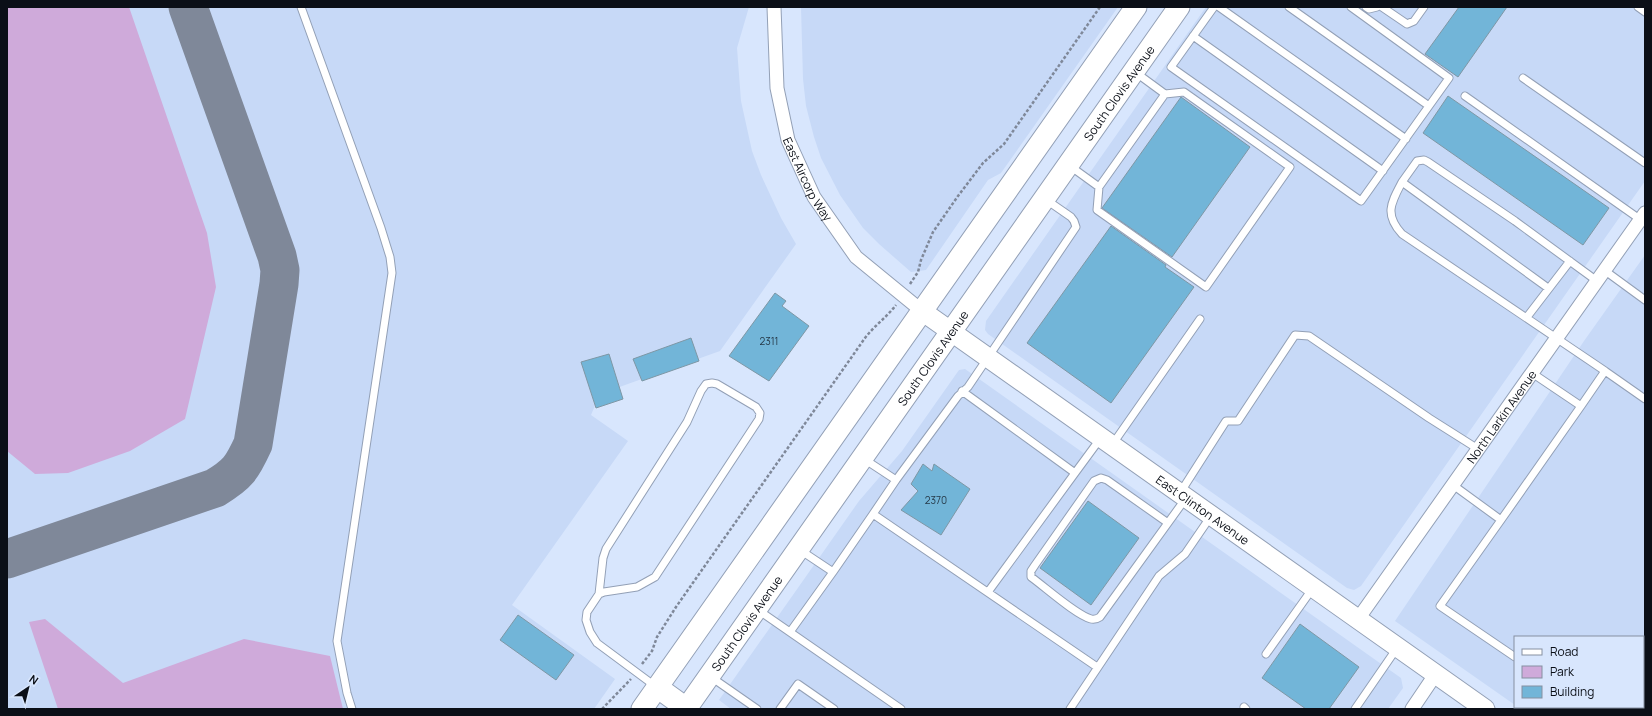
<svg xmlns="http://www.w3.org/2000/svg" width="1652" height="716" font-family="Manrope,sans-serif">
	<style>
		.built { fill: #c7d9f7 }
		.green { fill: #cfaada }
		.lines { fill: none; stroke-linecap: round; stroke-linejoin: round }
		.taxiway { stroke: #7f8899; stroke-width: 39 }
		.building { fill: #72b5d8; stroke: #7e97a5 }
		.lane-casing { stroke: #93a0b6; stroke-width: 9 }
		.street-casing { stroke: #93a0b6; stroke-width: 15 }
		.secondary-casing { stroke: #93a0b6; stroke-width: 21 }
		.primary-casing { stroke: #93a0b6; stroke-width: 23 }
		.path { stroke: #7f8899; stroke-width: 2.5; stroke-dasharray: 3 2; stroke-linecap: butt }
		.lane { stroke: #fff; stroke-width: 7 }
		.street { stroke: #fff; stroke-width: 13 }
		.secondary { stroke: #fff; stroke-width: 19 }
		.primary { stroke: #fff; stroke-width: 21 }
		.labels { text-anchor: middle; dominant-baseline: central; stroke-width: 3.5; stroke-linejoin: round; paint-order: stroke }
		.number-label { font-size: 10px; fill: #253847 }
		.street-label { font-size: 12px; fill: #0b0f17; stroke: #d8e6fd }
	</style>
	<rect width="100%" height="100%" fill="#d8e6fd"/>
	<path class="built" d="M7,7H749L737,48L741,101L752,151L761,175L781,218L796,244L720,351L600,394L591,415L628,441L512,605L615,679L594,709H7Z
		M801,7H1118L1001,173L988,180L926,270L911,272L879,244L863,228L840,195L821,158L814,137L806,106L803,79Z
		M1206,7H1645V181L1361,586L1354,590L1347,588L988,334L985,330L986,321Z
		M1645,255V709H1521L1518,707H1643V637H1515V705L1395,621L1584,341Z
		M965,369L1401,678L1403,688L1388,709H731L719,700L859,501L902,451L959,370Z"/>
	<path class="green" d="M7,7H129L207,233L216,287L185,419L130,451L68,473L35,474L7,451Z
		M45,619L123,683L244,639L330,656L343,709H58L29,622Z"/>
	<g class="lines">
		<path class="taxiway" d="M7,559L215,488C238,474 242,468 253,444L279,284L280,270L277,256L188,7"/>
	</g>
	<path class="building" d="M1459,7H1507L1458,77L1425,54Z
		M1448,96L1609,208L1583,245L1423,133Z
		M1181,97L1250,147L1172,257L1102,208Z
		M1111,226L1166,265L1165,267L1194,287L1111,403L1027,343Z
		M775,293L786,301L782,306L809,326L769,381L729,356Z
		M691,338L699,361L642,381L633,359Z
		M609,354L623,399L596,408L581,362Z
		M923,464L932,471L934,464L970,489L941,535L901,510L918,491L911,484Z
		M1088,501L1139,538L1091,605L1040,568Z
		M518,615L574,655L556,680L500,640Z
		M1300,624L1359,667L1329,709H1306L1262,678Z"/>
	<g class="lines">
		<g class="lane-casing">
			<path id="lane" d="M301,7L381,228L390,257L392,273L337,641L347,693L352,709
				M1214,7L1171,67L1361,201L1449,78L1351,7
				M1219,7L1406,139
				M1289,7L1429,106
				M1366,7L1369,9L1377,7
				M1382,7L1407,24L1414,21L1424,7
				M1638,7L1645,12
				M1193,36L1383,171
				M1523,78L1645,163
				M1465,96L1641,220
				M1070,166L1099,187L1165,94L1135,72
				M1402,182C1391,203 1384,214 1402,234L1605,371L1581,406
				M1099,187L1097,210L1206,287L1290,167L1184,92L1165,94
				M1604,270L1645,300
				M1548,288L1402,182L1417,161L1424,160L1428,162L1515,221L1597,281
				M1527,317L1570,261
				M1605,371L1645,399
				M962,391L1075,473L1100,439
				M1112,445L1200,319
				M864,459L896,480L873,514L1097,667
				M896,480L958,396L968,387L1076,227L1074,221L1071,217L1045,199
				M1453,485L1501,520L1581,406L1532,373
				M1180,493L1226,421H1238L1295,335L1309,336L1429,418L1478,449
				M1501,520L1440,606L1515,657
				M1168,523L1107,480L1101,478L1094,481L1035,565L1031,571V577C1045,587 1076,615 1091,619C1095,620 1097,619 1100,617L1186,498
				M800,550L833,572L873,514
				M988,592L1075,473
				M599,594L603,558L606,549L687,422L701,391L706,384L712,383L717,384L756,407L760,413L759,419L655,577L637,587L604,592L599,594L587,612L586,620L590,632L597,643L655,686
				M758,610L901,709
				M790,632L833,572
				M1266,654L1313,588
				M711,677L757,709
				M1244,707L1246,709
				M1551,707L1553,709
				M780,709L798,684L834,709
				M1070,709L1159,576L1185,554L1211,516
				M1355,709L1397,648"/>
		</g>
		<g class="street-casing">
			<g id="street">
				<path id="s1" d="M774,7L777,88L788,140L814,197L856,257L922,311"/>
				<path id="s2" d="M1358,619L1645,213"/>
				<path d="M1412,709L1435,675"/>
			</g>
		</g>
		<g class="secondary-casing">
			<g id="secondary">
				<path id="s3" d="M922,311L1485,709"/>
			</g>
		</g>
		<g class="primary-casing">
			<g id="primary">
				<path d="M657,687L686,708"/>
				<path d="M642,709L1136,7"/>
				<path id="s4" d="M686,709L1179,7"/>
			</g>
		</g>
		<path class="path" d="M910,284L918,272L921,260L933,232L958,196L983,163L1004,144L1100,7
			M642,664L652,651L657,637L676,607C739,517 802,428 865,338C874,326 887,317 896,305
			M602,709L631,679"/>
		<use href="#lane" class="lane"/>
		<use href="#street" class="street"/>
		<use href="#secondary" class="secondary"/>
		<use href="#primary" class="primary"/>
	</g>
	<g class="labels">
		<g class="number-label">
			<text x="769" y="341">2311</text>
			<text x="936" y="500">2370</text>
		</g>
		<g class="street-label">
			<text stroke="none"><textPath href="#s4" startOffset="753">South Clovis Avenue</textPath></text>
			<text stroke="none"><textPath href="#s1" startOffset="178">East Aircorp Way</textPath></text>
			<text stroke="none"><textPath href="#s4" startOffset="429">South Clovis Avenue</textPath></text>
			<text stroke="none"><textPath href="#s2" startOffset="248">North Larkin Avenue</textPath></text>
			<text stroke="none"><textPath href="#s3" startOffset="344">East Clinton Avenue</textPath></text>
			<text stroke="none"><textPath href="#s4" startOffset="105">South Clovis Avenue</textPath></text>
		</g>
	</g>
	<rect width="1652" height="716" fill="none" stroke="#0b0f17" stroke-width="16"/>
	<rect x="1514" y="636" width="130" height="72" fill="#d8e6fd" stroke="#8690a1"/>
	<rect x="1522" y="649" width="20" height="6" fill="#ffffff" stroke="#8690a1"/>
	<text x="1550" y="656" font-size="12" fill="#0b0f17">Road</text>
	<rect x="1522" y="666" width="20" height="12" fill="#cfaada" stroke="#8690a1"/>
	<text x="1550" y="676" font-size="12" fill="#0b0f17">Park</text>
	<rect x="1522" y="686" width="20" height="12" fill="#72b5d8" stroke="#8690a1"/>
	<text x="1550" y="696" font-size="12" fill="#0b0f17">Building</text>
	<g transform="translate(28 688) rotate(35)" stroke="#d8e6fd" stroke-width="3" paint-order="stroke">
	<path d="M0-3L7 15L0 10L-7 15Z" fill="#0b0f17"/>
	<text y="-6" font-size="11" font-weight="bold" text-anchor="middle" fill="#0b0f17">N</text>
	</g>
</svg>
